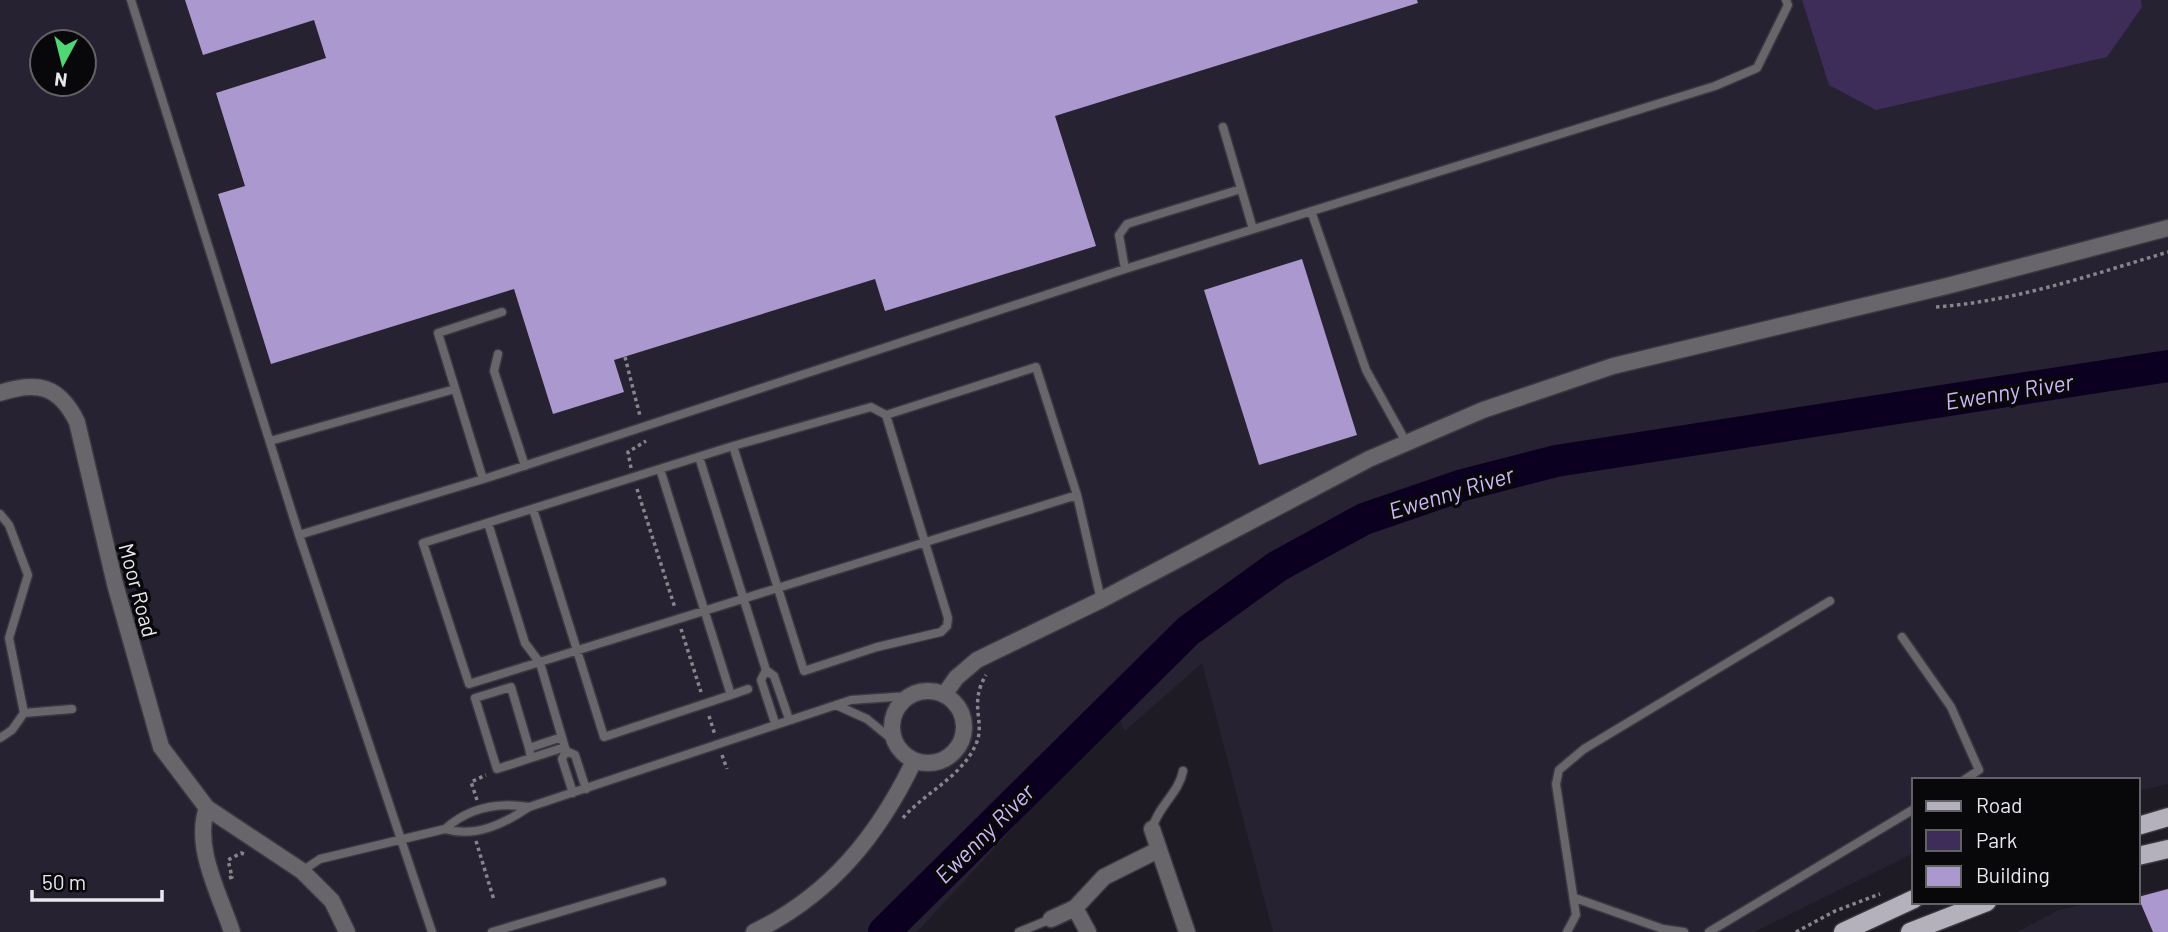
<svg xmlns="http://www.w3.org/2000/svg" width="2168" height="932" font-family="Barlow,sans-serif">
	<style>
		.built { fill: #272231; fill-rule: evenodd }
		.green { fill: #3d2d58 }
		.lines { fill: none; stroke-linecap: round; stroke-linejoin: round }
		.river { stroke: #0c0020; stroke-width: 32 }
		.building { fill: #aa98cf }
		.lane-casing { stroke: #3a3840; stroke-width: 11 }
		.street-casing { stroke: #3a3840; stroke-width: 19 }
		.primary-casing { stroke: #3a3840; stroke-width: 21 }
		.path { stroke: #87858c; stroke-width: 3.5; stroke-dasharray: 3.5 3.5; stroke-linecap: butt }
		.lane { stroke: #68666b; stroke-width: 8 }
		.street { stroke: #68666b; stroke-width: 16 }
		.primary { stroke: #b4b1bc; stroke-width: 18 }
		.labels { text-anchor: middle; dominant-baseline: central; stroke-width: 7; stroke-linejoin: round; paint-order: stroke }
		.street-label { font-size: 21px; fill: #e9e8ee; stroke: #08070a }
		.water-label { font-size: 23px; font-style: italic; fill: #ccb7f6; stroke: #08070a }
	</style>
	<rect width="100%" height="100%" fill="#1e1b24"/>
	<path class="built" d="M0,0H2168V784L2138,791V780H1914V853L1754,932H1273L1202,663L1125,731L1117,715L917,932H0ZM42,42H84V84H42Z
		M2168,888V932H2017L2059,910L2098,902H2138V894Z"/>
	<path class="green" d="M1802,0H2141L2142,7L2107,57L1876,110L1829,85Z"/>
	<g class="lines">
		<path class="river" d="M884,932L1188,631L1278,566L1364,519L1463,485L1556,461L2168,366"/>
	</g>
	<path class="building" d="M185,0H1417L1418,3L1055,116L1096,246L885,311L875,279L614,360L624,392L553,414L514,289L271,364L218,194L245,186L216,93L326,58L314,20L203,55Z
		M1302,259L1357,435L1259,465L1204,290Z
		M2168,889V932H2153L2138,897Z"/>
	<g class="lines">
		<g class="lane-casing">
			<path id="lane" d="M131,0L299,535L432,932
				M1223,127L1253,229
				M1311,211L1366,370L1406,442
				M1125,269L1119,235L1127,224L1241,189
				M498,354L494,371L525,466
				M871,407L886,415L948,618L947,626L941,632L877,647L804,671L733,446Z
				M886,415L1036,367L1077,495L1101,600
				M270,441L455,389
				M733,446L423,543L469,684L1077,495
				M699,457L766,670L774,676L789,719
				M660,469L731,695L748,689
				M483,479L438,333L502,312
				M533,509L604,737L731,695
				M0,514L9,525L28,575L9,638L24,713L12,730L0,738
				M488,523L525,643L540,663L566,751L575,755L586,789
				M299,535L490,477L1125,269L1715,86L1757,68L1788,5L1786,0
				M1902,637L1951,707L1979,770L1964,780
				M766,670L761,680L775,723
				M836,705L867,719L894,741
				M24,713L72,709
				M562,737L529,748L531,758L565,747
				M529,748L511,687L475,698L497,769L531,758
				M566,751L562,759L573,793
				M529,807C498,802 468,808 445,829C475,838 504,824 529,807L851,700L908,696
				M1152,829C1158,806 1179,793 1183,771
				M302,871L320,859L445,829
				M1575,898L1663,929L1684,932
				M492,932L662,882
				M1019,932L1051,919
				M1567,932L1576,915L1556,784L1559,770L1584,749L1830,601
				M1709,932L1914,809"/>
		</g>
		<g class="street-casing">
			<path id="street" d="M0,393C37,381 59,385 77,422L115,584L161,747L207,808L302,871L332,901L347,932
				M892 727a36 36 0 1 1 72 0a36 36 0 1 1-72 0Z
				M944,695L956,678L977,660L1101,600L1369,459L1483,410L1613,366L1947,286L2168,228
				M207,808C193,847 220,895 232,932
				M1152,829L1187,932
				M1075,908L1088,932
				M1051,919L1075,908L1104,877L1158,850
				M754,932C830,895 878,836 914,761"/>
		</g>
		<g class="primary-casing">
			<path id="primary" d="M2138,826L2168,817
				M2138,856L2168,849
				M1843,932L1914,899
				M1910,932L1987,902"/>
		</g>
		<path class="path" d="M1936,307C2016,301 2091,275 2168,252
			M625,357L640,416
			M631,468L628,452L646,441
			M637,489L675,608
			M681,629L701,692
			M709,716L715,735
			M722,755L727,769
			M477,800L471,782L486,775
			M903,818C925,792 962,777 976,744C986,722 968,705 986,675
			M476,841L494,900
			M229,878L232,877L228,860L241,853L247,855
			M1796,932L1835,911L1880,894"/>
		<use href="#lane" class="lane"/>
		<use href="#street" class="street"/>
		<use href="#primary" class="primary"/>
	</g>
	<g class="labels">
		<g class="street-label">
			<text transform="translate(139 590) rotate(75)">Moor Road</text>
		</g>
		<g class="water-label">
			<text transform="translate(2009 391) rotate(-9)">Ewenny River</text>
			<text transform="translate(1451 492) rotate(-17)">Ewenny River</text>
			<text transform="translate(984 833) rotate(-45)">Ewenny River</text>
		</g>
	</g>
	<rect x="1912" y="778" width="228" height="126" fill="#08070a" stroke="#626165" stroke-width="2"/>
	<rect x="1926" y="801" width="35" height="10" fill="#b4b1bc" stroke="#626165" stroke-width="2"/>
	<text x="1976" y="813" font-size="21" fill="#e9e8ee">Road</text>
	<rect x="1926" y="830" width="35" height="21" fill="#3d2d58" stroke="#626165" stroke-width="2"/>
	<text x="1976" y="848" font-size="21" fill="#e9e8ee">Park</text>
	<rect x="1926" y="866" width="35" height="21" fill="#aa98cf" stroke="#626165" stroke-width="2"/>
	<text x="1976" y="883" font-size="21" fill="#e9e8ee">Building</text>
	<g transform="translate(63 63) rotate(187)"><circle r="33" fill="#08070a" stroke="#626165" stroke-width="2"/>
	<path d="M0-5L12 26L0 18L-12 26Z" fill="#4fd675"/>
	<text y="-10" font-size="19" font-weight="bold" text-anchor="middle" fill="#e9e8ee">N</text>
	</g>
	<path d="M32 890v10h130v-10" fill="none" stroke="#e9e8ee" stroke-width="3.5"/>
	<text x="42" y="890" font-size="21" fill="#e9e8ee" stroke="#08070a" stroke-width="5" paint-order="stroke">50 m</text>
</svg>
